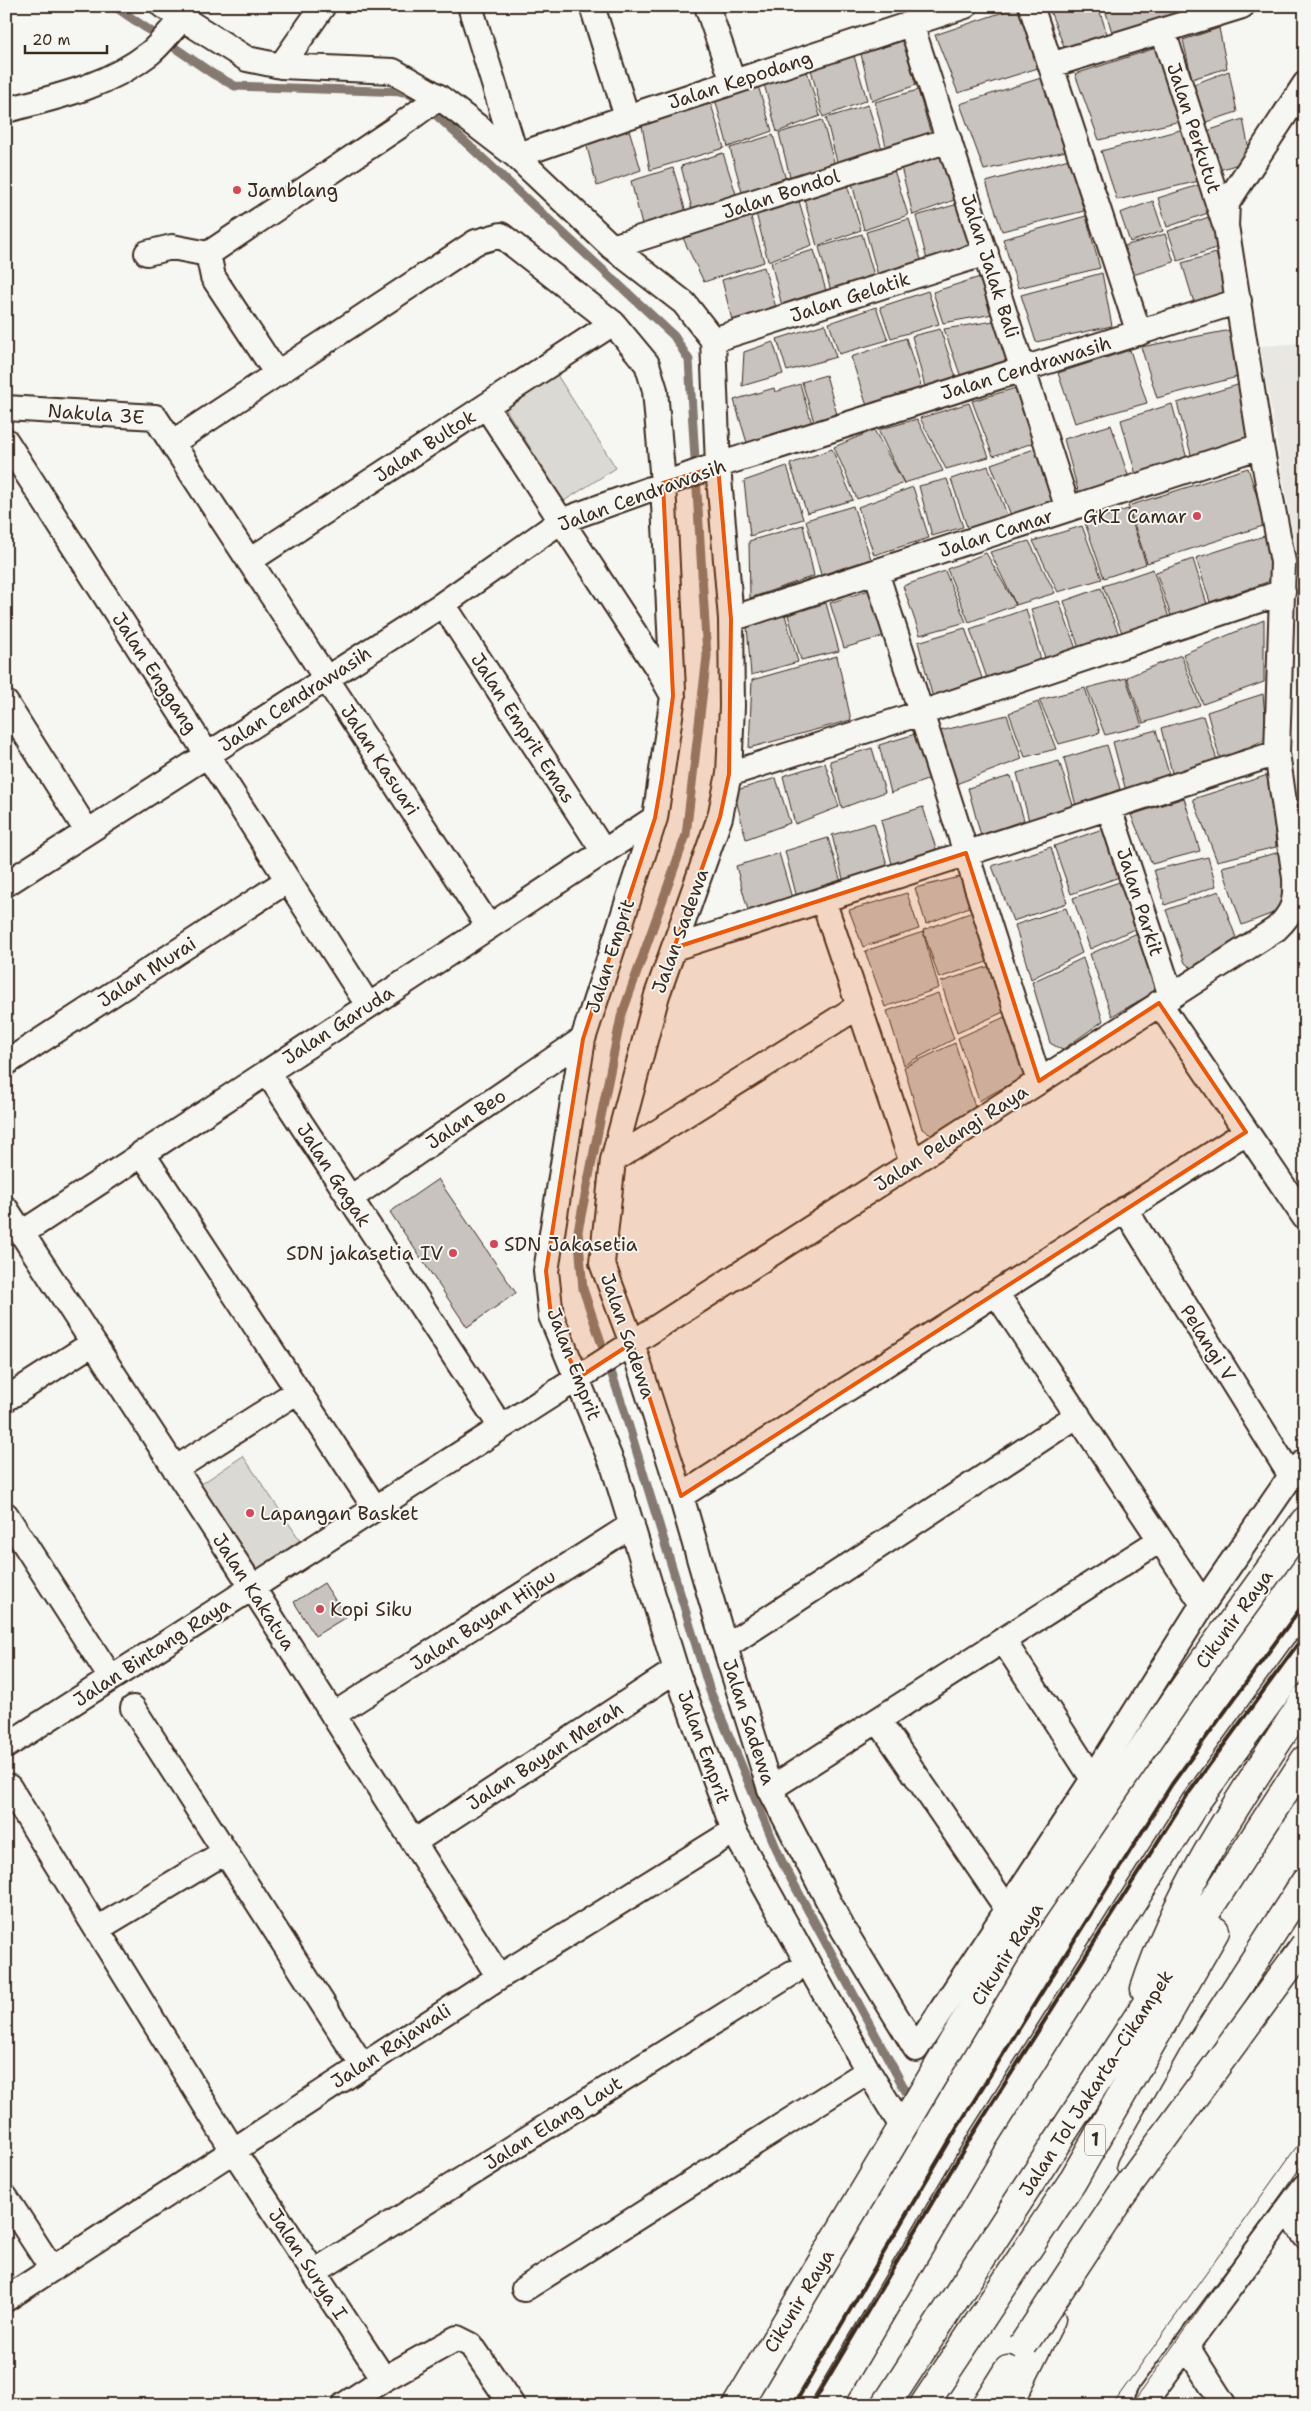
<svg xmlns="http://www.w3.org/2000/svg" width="1311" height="2411" font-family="'Shantell Sans',sans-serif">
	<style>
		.built { fill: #e8e7e2 }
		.green { fill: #dad9d3; stroke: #8a8278 }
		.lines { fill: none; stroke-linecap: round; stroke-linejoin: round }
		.stream { stroke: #857a71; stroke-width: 9 }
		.building { fill: #c8c3be; stroke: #3b2a1e }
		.minor-casing { stroke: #3b2a1e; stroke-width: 28 }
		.tertiary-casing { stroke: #3b2a1e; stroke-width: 31 }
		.motorway-casing { stroke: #3b2a1e; stroke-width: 31 }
		.minor { stroke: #f6f6f2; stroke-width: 24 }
		.tertiary { stroke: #f6f6f2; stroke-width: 28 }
		.motorway { stroke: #f6f6f2; stroke-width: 28 }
		.tram { stroke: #3b2a1e; stroke-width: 1 }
		.rail { stroke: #3b2a1e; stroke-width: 4 }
		.motorway-bridge-casing { stroke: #3b2a1e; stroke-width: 31; stroke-linecap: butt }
		.motorway-bridge { stroke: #f6f6f2; stroke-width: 28 }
		.marked { fill: #e8590c; fill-opacity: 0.2; stroke: #e8590c; stroke-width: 4; stroke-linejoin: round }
		.poi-dot { fill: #d1495b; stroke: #f6f6f2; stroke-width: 2 }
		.labels { text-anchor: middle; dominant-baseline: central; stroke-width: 4; stroke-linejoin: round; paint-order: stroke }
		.shield { fill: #f6f6f2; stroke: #73675e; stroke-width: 1 }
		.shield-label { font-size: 18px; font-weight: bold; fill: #3b2a1e }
		.street-label { font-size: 19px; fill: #3b2a1e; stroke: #f6f6f2 }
		.poi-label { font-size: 19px; fill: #3b2a1e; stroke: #f6f6f2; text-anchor: start }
	</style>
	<rect width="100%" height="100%" fill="#f6f6f2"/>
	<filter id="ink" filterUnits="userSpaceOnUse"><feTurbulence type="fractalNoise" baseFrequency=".02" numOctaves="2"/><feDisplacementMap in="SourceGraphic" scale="10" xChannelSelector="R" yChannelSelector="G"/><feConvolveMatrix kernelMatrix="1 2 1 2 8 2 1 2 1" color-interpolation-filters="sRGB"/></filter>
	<g filter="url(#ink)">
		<path class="built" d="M1305,343V579H1301L1260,346Z"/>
		<path class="green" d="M557,375L616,468L564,501L505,408Z
			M243,1456L300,1540L257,1569L200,1485Z"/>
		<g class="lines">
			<path class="stream" d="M114,6L213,74L235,86L406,92L421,101L674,336L689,360L707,656L686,835L621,1017L578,1231L583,1289L623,1407L710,1691L782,1862L909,2097"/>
		</g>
		<path class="building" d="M1021,6L1038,68L958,93L935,35Z
			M1048,6H1098L1108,37L1065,49Z
			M1104,6H1179L1182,16L1114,39Z
			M1219,28L1227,68L1192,79L1183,40Z
			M903,41L916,85L872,101L861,54Z
			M1159,47L1181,121L1099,140L1075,74Z
			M854,56L867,100L823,117L811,69Z
			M807,71L820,116L777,132L764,84Z
			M1229,71L1237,112L1203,123L1194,84Z
			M1044,77L1066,151L984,170L960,104Z
			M758,86L772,131L728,147L715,99Z
			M918,90L931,134L887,150L875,102Z
			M711,104L724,148L650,170L641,120Z
			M868,105L882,149L838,166L826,118Z
			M1243,119L1251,160L1216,171L1207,131Z
			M822,120L835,165L791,181L779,133Z
			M628,126L641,170L597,186L585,139Z
			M1184,129L1199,181L1117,200L1101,151Z
			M773,135L786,180L743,196L730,148Z
			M723,153L737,197L693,213L681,166Z
			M944,155L957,199L913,215L901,167Z
			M1069,159L1084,211L1002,231L986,182Z
			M673,168L686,212L643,229L631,181Z
			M894,170L908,215L864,230L852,183Z
			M847,185L861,230L817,246L804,198Z
			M1199,185L1208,213L1167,227L1158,198Z
			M799,201L812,245L768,261L756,213Z
			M1153,201L1163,231L1130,242L1120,213Z
			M958,204L972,248L928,264L916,216Z
			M1086,216L1100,268L1018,288L1003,239Z
			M751,217L764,262L704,282L681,234Z
			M1209,217L1219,247L1178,261L1168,231Z
			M909,219L922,263L879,279L866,232Z
			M862,234L875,279L832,295L819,247Z
			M1165,234L1174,262L1133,275L1124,246Z
			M814,250L827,294L783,310L771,262Z
			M1216,253L1228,296L1195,306L1182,263Z
			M764,267L777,311L734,328L722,280Z
			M1102,273L1112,326L1036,342L1021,295Z
			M983,276L993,314L943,323L933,292Z
			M928,291L939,324L891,338L880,307Z
			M876,307L888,340L839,354L829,323Z
			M994,321L1010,360L961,377L944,329Z
			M825,324L836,357L787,371L777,339Z
			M940,329L956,377L925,387L912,336Z
			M1231,330L1241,376L1157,398L1141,347Z
			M906,338L922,389L867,406L851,357Z
			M773,342L783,374L742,386L744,352Z
			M1130,350L1147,403L1075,423L1058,373Z
			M826,375L838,418L815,425L802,382Z
			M800,384L813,427L748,446L734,400L774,388L775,392Z
			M1241,384L1251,438L1192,458L1177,403Z
			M1019,387L1033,443L993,456L972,401Z
			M969,403L989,457L946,469L920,418Z
			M1172,404L1187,459L1136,475L1121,420Z
			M917,419L943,471L904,483L878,430Z
			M1111,425L1129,478L1079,494L1064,439Z
			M874,430L904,483L857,499L834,447Z
			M1040,447L1058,499L1012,518L991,464Z
			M832,449L853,500L807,513L790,464Z
			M1303,457H1305V558H1304Z
			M787,466L803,519L750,536L744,481Z
			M988,466L1008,517L968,530L951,479Z
			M1248,468L1266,525L1147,563L1128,506Z
			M947,479L963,527L932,536L919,486Z
			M913,487L929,538L874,555L858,507Z
			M853,506L871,559L821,575L806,520Z
			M1128,509L1146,564L1104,578L1085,523Z
			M803,525L814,576L750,598L749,541Z
			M1082,526L1102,579L1058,592L1033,541Z
			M1267,535L1279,578L1210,602L1196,558Z
			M1029,541L1055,593L1016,605L990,552Z
			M986,553L1016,605L969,622L947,569Z
			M1193,559L1207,604L1171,616L1156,572Z
			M1153,569L1170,621L1125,640L1103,586Z
			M945,571L966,622L920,635L903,586Z
			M1101,588L1121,640L1080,652L1064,601Z
			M869,590L884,636L844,648L830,603Z
			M1059,601L1076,649L1045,658L1031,609Z
			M826,603L839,651L801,660L788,615Z
			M1026,609L1041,660L987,678L970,629Z
			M785,615L798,662L751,675L747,626Z
			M1264,620V682L1203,704L1183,654Z
			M965,628L983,681L933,698L918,642Z
			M1181,655L1200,705L1143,723L1127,677Z
			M837,656L851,720L749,748L752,680Z
			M1126,678L1142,726L1105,735L1087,688Z
			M1085,688L1100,733L1059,744L1039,700Z
			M1263,694L1267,739L1220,759L1207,712Z
			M1038,702L1056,749L1025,757L1009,713Z
			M1007,715L1022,759L956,784L940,731Z
			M1203,716L1217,760L1173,777L1161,728Z
			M1156,730L1169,774L1126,791L1113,742Z
			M922,732L935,777L891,793L879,745Z
			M1107,745L1120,789L1076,806L1064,758Z
			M872,748L885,792L842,808L830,761Z
			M1059,761L1073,805L1029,821L1017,773Z
			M825,763L839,807L795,824L783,776Z
			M1271,774L1276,847L1217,861L1193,799Z
			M1011,776L1024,820L981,836L968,788Z
			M776,778L790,823L746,839L734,791Z
			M1184,798L1200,851L1152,864L1131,815Z
			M923,807L937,852L893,868L881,820Z
			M874,823L888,867L844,883L832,835Z
			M1111,826L1125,875L1071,894L1054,846Z
			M828,838L841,882L797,898L785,851Z
			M1051,847L1067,903L1013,921L992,866Z
			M1280,852L1289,892L1281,910L1242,925L1222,867Z
			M779,853L792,898L749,914L736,866Z
			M1208,857L1216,886L1165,905L1154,870Z
			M968,875L977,904L926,924L915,888Z
			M1125,880L1141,926L1090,949L1073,898Z
			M1219,891L1238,943L1194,970L1185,963L1166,910Z
			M907,893L919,929L863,947L849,910Z
			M1066,908L1082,953L1031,979L1015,925Z
			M978,910L993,960L939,978L923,930Z
			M1142,931L1162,988L1112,1016L1090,954Z
			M923,932L939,988L885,1007L865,951Z
			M1083,958L1103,1021L1062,1050L1050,1043L1032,982Z
			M993,965L1008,1010L957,1033L941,982Z
			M938,993L954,1039L904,1065L887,1011Z
			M1009,1015L1030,1073L979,1101L958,1038Z
			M955,1043L975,1107L935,1136L922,1129L904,1067Z
			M438,1179L516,1293L467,1327L390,1212Z
			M324,1583L346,1617L315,1636L294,1602Z"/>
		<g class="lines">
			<g class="minor-casing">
				<path id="minor" d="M163,6L247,59L281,66L393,71L439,97L516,156L612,247L684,303L713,340L718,466L731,619L732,706L729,774L720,817L657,995L613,1160L602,1263L632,1343L681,1496L725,1647L770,1789L843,1929L916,2049L1093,1779L1203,1604L1291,1476L1305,1461
					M470,6L516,156L627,117L965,6
					M592,6L627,117
					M707,6L733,82
					M1031,6L1139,333
					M911,24L1068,509
					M1163,31L1224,222
					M1051,65L1242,6
					M281,66L323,6
					M6,110C57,97 108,86 150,53C161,44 171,30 182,19
					M612,247L949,140
					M147,253L172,247L208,254
					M713,340L986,253
					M277,374L213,277L208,254L398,127L439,97
					M486,406L658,669L673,696L655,818L583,1039L546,1271L551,1316L614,1468L676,1670L734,1831L868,2071L903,2128
					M6,408L155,417L489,927
					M6,441L368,1005
					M172,443L476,242L501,235L613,323L647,364L655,390L663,483L673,690
					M249,561L613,323
					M876,572L1039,1081
					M443,604L604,852
					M731,619L1261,446
					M6,703L87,831
					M729,774L921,713L1283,592
					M1109,808L1171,996
					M6,884L443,604L561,521L706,469L1239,301
					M823,900L912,1163
					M674,948L1277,753
					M1159,1003L1305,1218
					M6,1063L288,880
					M267,1072L501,1427
					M142,1153L375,1508
					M613,1160L859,1006
					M349,1199L583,1039
					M6,1209L249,1582L499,1977
					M1125,1209L1291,1476
					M22,1233L655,818
					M996,1293L1203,1604
					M6,1399L93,1343
					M175,1469L298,1391
					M681,1496L1246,1132
					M6,1515L111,1678
					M1003,1640L1093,1779
					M725,1647L1078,1415
					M133,1708L362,2065
					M333,1715L632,1525
					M878,1720L1008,1910
					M6,1746L1276,929C1294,912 1296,902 1295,878L1277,753L1283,562L1261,446L1226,226L1227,203L1305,84
					M9,1787L231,2147L384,2379
					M770,1789L1160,1540
					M414,1842L676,1670
					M97,1929L225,1852
					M6,2198L52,2269
					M1288,2209L1305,2236
					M314,2272L792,1973
					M524,2289L868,2071
					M6,2299L499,1977L734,1831
					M1187,2347L1224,2405
					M344,2405L384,2379L457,2338L471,2345L512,2405
					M1145,2405L1149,2396L1305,2186"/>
			</g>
			<g class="tertiary-casing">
				<path id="tertiary" d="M737,2405L1025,1921L1187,1684L1305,1521
					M826,2405L982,2140L1195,1803L1305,1652"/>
			</g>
			<g class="motorway-casing">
				<path id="motorway" d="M1145,1989C1179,1884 1245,1792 1305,1699
					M1131,2166L1200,2045L1305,1882
					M886,2405L1305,1760
					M924,2405L1072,2182L1215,1931
					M986,2405L1008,2370
					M1008,2405L1051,2319"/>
			</g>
			<use href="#minor" class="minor"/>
			<use href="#tertiary" class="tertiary"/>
			<use href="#motorway" class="motorway"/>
			<path class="tram" d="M1112,2405L1305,2135
				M1131,2405L1305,2161"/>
			<path class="rail" d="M794,2405L957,2128L1172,1784L1305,1602
				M812,2405L971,2137L1188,1794L1305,1634"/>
			<g class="motorway-bridge-casing">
				<path id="motorway-bridge" d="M1023,2345L1121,2196L1305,1945"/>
			</g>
			<use href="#motorway-bridge" class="motorway-bridge"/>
		</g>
	</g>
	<path class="marked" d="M718,466L731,619L729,774L720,817L674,948L966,853L1039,1081L1159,1003L1246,1132L681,1496L632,1343L578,1378L551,1316L546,1271L583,1039L655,818L662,778L673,696L663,483Z"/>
	<g class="poi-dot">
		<circle cx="237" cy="190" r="5"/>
		<circle cx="1197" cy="516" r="5"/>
		<circle cx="494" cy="1244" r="5"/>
		<circle cx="453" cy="1253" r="5"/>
		<circle cx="250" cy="1513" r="5"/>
		<circle cx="320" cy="1609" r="5"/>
	</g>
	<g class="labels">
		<rect class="shield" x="1085" y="2124.5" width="20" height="31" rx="4"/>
		<g class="shield-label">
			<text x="1095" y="2140">1</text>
		</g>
		<g class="street-label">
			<text transform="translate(740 80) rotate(-18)">Jalan Kepodang</text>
			<text transform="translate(1194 128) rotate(72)">Jalan Perkutut</text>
			<text transform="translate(781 194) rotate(-18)">Jalan Bondol</text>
			<text transform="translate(990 266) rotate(72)">Jalan Jalak Bali</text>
			<text transform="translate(850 297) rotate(-18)">Jalan Gelatik</text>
			<text transform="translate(1026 368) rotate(-17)">Jalan Cendrawasih</text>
			<text transform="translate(96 414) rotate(4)">Nakula 3E</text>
			<text transform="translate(425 446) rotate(-33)">Jalan Bultok</text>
			<text transform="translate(642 495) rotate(-20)">Jalan Cendrawasih</text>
			<text transform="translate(996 533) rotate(-18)">Jalan Camar</text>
			<text transform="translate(155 673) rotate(57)">Jalan Enggang</text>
			<text transform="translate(295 699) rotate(-33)">Jalan Cendrawasih</text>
			<text transform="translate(523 728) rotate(57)">Jalan Emprit Emas</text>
			<text transform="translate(380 760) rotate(57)">Jalan Kasuari</text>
			<text transform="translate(1140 902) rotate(72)">Jalan Parkit</text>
			<text transform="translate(680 931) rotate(-70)">Jalan Sadewa</text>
			<text transform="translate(610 956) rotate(-72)">Jalan Emprit</text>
			<text transform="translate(147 972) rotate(-33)">Jalan Murai</text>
			<text transform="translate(338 1025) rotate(-33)">Jalan Garuda</text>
			<text transform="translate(466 1119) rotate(-34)">Jalan Beo</text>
			<text transform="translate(951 1138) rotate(-33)">Jalan Pelangi Raya</text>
			<text transform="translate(334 1175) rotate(57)">Jalan Gagak</text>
			<text transform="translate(628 1336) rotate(71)">Jalan Sadewa</text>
			<text transform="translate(1208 1343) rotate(58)">Pelangi V</text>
			<text transform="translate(574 1364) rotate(69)">Jalan Emprit</text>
			<text transform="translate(254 1592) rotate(57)">Jalan Kakatua</text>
			<text transform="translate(1234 1619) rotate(-54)">Cikunir Raya</text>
			<text transform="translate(483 1620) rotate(-33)">Jalan Bayan Hijau</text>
			<text transform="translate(152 1652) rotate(-33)">Jalan Bintang Raya</text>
			<text transform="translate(749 1722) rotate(72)">Jalan Sadewa</text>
			<text transform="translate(704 1747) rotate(70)">Jalan Emprit</text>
			<text transform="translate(545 1756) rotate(-33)">Jalan Bayan Merah</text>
			<text transform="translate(1007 1954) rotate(-58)">Cikunir Raya</text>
			<text transform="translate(391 2046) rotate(-33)">Jalan Rajawali</text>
			<text transform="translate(1096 2083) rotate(-57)">Jalan Tol Jakarta–Cikampek</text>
			<text transform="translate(553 2123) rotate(-32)">Jalan Elang Laut</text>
			<text transform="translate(308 2264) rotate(57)">Jalan Surya I</text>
			<text transform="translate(799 2301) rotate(-59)">Cikunir Raya</text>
		</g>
		<g class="poi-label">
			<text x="247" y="190">Jamblang</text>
			<text x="1187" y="516" text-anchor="end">GKI Camar</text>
			<text x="504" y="1244">SDN Jakasetia</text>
			<text x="443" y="1253" text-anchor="end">SDN jakasetia IV</text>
			<text x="260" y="1513">Lapangan Basket</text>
			<text x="330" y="1609">Kopi Siku</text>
		</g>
	</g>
	<rect width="1311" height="2411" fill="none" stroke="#f6f6f2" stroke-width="25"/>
	<rect x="12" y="12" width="1286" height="2386" fill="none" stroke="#3b2a1e" stroke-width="2" filter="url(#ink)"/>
	<path d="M25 45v8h82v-8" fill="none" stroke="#3b2a1e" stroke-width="2.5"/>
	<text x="32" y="45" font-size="15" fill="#3b2a1e" stroke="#f6f6f2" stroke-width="4" paint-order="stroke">20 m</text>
</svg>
